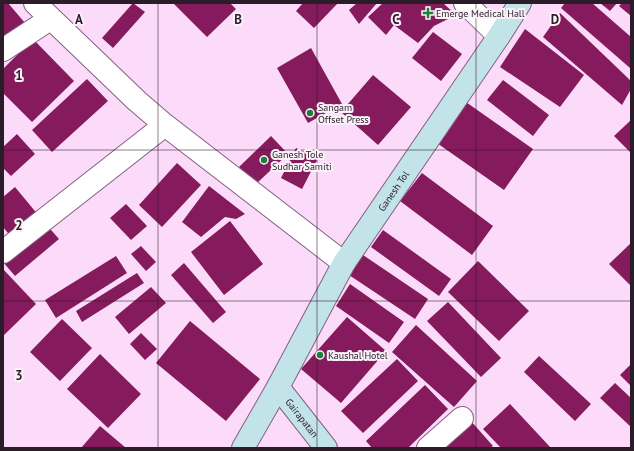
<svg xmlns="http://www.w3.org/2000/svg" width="634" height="451" font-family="'PT Sans',sans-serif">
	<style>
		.building { fill: #851a5d }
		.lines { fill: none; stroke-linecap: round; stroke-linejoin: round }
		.minor-casing { stroke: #846082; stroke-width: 24 }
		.secondary-casing { stroke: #846082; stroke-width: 24 }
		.minor { stroke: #fff; stroke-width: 22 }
		.secondary { stroke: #c2e3e7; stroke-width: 22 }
		.grid { fill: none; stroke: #2b1c2a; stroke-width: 1; stroke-opacity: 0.55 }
		.poi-dot { fill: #198237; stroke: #faf2f9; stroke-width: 1.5 }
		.labels { text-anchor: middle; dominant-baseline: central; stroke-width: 4; stroke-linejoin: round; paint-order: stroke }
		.poi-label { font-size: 10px; fill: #2b1c2a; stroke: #faf2f9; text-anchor: start }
		.street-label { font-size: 10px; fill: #2b1c2a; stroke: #faf2f9 }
		.grid-label { font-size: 13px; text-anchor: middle; font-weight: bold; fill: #2b1c2a; stroke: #faf2f9; stroke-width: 4; stroke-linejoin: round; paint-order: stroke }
	</style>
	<rect width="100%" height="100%" fill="#fcdbfa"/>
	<path class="building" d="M3,3H8L25,23L3,42Z
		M133,3L145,12L113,48L102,38Z
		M173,3H230L236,9L207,37Z
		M303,3H338L314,28L296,11Z
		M357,3H377L359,24L349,10Z
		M383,3H443L456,15L434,26L418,43L394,25L386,35L368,17Z
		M565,3H592L631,37L630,68L561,8Z
		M600,3H617L610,11Z
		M622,3H631V16L619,6Z
		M560,13L631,81V89L622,105L543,37Z
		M525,29L584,75L560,107L500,67Z
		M433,32L462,54L441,81L412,58Z
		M33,39L74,81L32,122L3,93V69Z
		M311,48L342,104L308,123L277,68Z
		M373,75L411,107L378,145L341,112Z
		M87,79L108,101L52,152L32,130Z
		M503,80L549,115L533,136L487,100Z
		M463,100L533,149L504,190L434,141Z
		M631,120V153L614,136Z
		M17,134L35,154L11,176L3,168V147Z
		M271,136L288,154L256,184L239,167Z
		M296,148L318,158L302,189L281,178Z
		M177,163L201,185L162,227L139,205Z
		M422,173L493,226L472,255L400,201Z
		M209,186L245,214L236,219L225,217L201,237L182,222Z
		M15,187L39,216L12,238L3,227V197Z
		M126,204L147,226L131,240L110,218Z
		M230,221L263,264L224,295L191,252Z
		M45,223L59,239L15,276L3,262Z
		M383,230L451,279L439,296L371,247Z
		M631,243V286L609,264Z
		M141,246L156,262L146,271L131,254Z
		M363,255L428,299L415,319L349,275Z
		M116,256L127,273L56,318L45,300Z
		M478,261L529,311L499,341L448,292Z
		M184,263L226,312L213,323L171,275Z
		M3,269L36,304L3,336Z
		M137,273L144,283L82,322L76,311Z
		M350,284L404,322L389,343L336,306Z
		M151,287L166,303L129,334L115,317Z
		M448,302L501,358L481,377L427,321Z
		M347,317L386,351L341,403L301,369Z
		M62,319L92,348L60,381L30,352Z
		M190,321L260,379L226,421L156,363Z
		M416,325L477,381L454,407L392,352Z
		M141,333L157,349L145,360L130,344Z
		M100,354L141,394L108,428L67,389Z
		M539,356L591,404L575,421L524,372Z
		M397,359L418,381L363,433L341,411Z
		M631,364V386L620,375Z
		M615,383L631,398V427L600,398Z
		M425,385L448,409L408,448H372L366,441Z
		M510,404L551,448H501L483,429Z
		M470,420L493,446L490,448H439Z
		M100,426L126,448H81Z"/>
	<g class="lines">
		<g class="minor-casing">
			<path id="minor" d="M35,3L137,101L165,125L344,263
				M465,3L499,36
				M3,50L50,19
				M3,252L165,125
				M428,448L462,418"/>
		</g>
		<g class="secondary-casing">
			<g id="secondary">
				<path id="s1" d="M278,387L326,448"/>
				<path id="s2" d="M243,448L278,387L344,263L499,36L520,3"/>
			</g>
		</g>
		<use href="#minor" class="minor"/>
		<use href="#secondary" class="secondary"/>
	</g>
	<path class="grid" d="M158,3V448M317,3V448M476,3V448M3,150H631M3,301H631"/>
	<g class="poi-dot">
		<path d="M426 7h4v4h4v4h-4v4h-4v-4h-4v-4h4z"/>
		<circle cx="310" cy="113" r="4"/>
		<circle cx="264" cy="160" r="4"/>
		<circle cx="320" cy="355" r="4"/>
	</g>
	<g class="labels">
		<g class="poi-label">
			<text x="436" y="13">Emerge Medical Hall</text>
			<text x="318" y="107">Sangam<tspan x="318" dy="12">Offset Press</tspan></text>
			<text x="272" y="154">Ganesh Tole<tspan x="272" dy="12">Sudhar Samiti</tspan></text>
			<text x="328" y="355">Kaushal Hotel</text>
		</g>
		<g class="street-label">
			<text stroke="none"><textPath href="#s2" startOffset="298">Ganesh Tol</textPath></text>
			<text stroke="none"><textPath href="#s1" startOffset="39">Gairapatan</textPath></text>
		</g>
	</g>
	<g class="grid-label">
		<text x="79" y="24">A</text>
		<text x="238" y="24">B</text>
		<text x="396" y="24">C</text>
		<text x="555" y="24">D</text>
		<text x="19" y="80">1</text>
		<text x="19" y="230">2</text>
		<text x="19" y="380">3</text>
	</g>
	<rect width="634" height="451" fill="none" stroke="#2b1c2a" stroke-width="8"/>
</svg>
